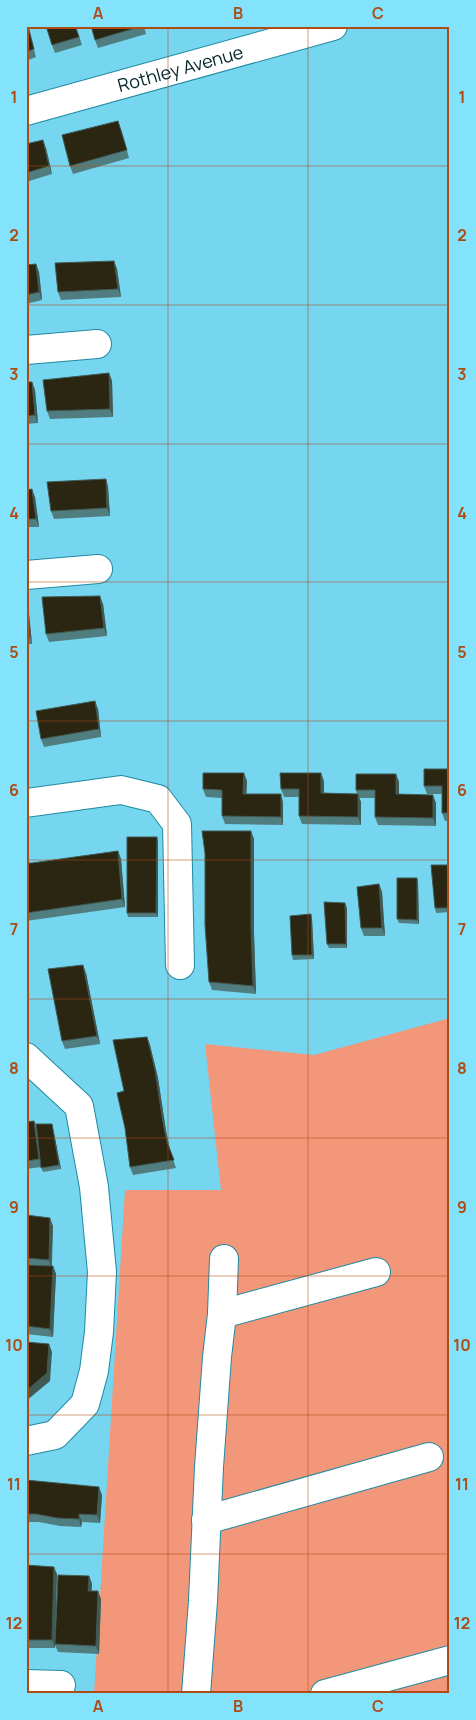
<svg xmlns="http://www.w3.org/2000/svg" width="476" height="1720" font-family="Manrope,sans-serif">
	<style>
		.green { fill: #f3977b }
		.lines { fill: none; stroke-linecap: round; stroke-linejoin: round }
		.minor-casing { stroke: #208aa2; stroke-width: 30 }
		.minor { stroke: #fff; stroke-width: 28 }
		.wall { fill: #507e80 }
		.shaded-wall { fill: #415a54 }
		.building { fill: #2a2612; stroke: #415a54 }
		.grid { fill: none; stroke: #af4c14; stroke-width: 1; stroke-opacity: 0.55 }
		.labels { text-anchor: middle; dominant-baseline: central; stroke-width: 5; stroke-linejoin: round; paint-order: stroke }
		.street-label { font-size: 18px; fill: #03232a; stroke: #83e2fc }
		.neatline { fill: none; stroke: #af4c14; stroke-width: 2 }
		.grid-label { font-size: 16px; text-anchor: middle; font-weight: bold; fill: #af4c14 }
	</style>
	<rect width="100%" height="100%" fill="#76d5ef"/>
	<path class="green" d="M450,1018V1694H94L125,1190H221L205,1044L314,1055Z"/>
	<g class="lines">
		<g class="minor-casing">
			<g id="minor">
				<path id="s1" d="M26,111L333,26"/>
				<path d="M26,350L97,344"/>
				<path d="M26,575L98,569"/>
				<path d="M26,803L121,790L158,799L177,824L180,965"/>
				<path d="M26,1057L79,1106L94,1187L102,1272L99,1332L94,1371L85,1404L55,1435L26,1441"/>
				<path d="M222,1314L376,1272"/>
				<path d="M206,1520L429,1457"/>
				<path d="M26,1684L61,1685"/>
				<path d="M196,1694L203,1601L209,1467L217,1357L222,1314L224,1259"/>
				<path d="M325,1694L450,1660"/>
			</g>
		</g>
		<use href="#minor" class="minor"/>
	</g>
	<path class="wall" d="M26,26H28L36,57L26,61Z
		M76,26L82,45L55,53L52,45Z
		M144,26L146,34L98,48L95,40Z
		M163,26H178L164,29Z
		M121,129L129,158L73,174L70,166Z
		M26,144L46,148L52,174L26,182Z
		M114,261L117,269L121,297L61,300L58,292Z
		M36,264L39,272L42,300L26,304V265Z
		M109,373L112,381L113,417L50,419L47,411Z
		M26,382H32L35,390L38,423L26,424Z
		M106,479L108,487L110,516L54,519L51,511Z
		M26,490L35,497L39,527H26Z
		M103,604L107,636L49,642L46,634Z
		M26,607L29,614L32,644H26Z
		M98,709L101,737L44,747L41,739Z
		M450,769V821H445L442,813V794H427L424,786Z
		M396,774L399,782V794L436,803V826L378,825L375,817V798H359L361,802V825L302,824L299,816V797H284L281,789L324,781V793L357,794L356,790Z
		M247,781L246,794L283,802V825L225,824L222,816V798L206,797L203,789Z
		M254,839V934L256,994L212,990L209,982Z
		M158,841V917H128L127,913Z
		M118,851L121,859L125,907L26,921V863H32Z
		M450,865V912L436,913L435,908Z
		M417,878L418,883L419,924L399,923L397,919Z
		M379,884L382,892L385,936H364L361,928Z
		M347,908V948H329L327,944Z
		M312,919L314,959L293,960L292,955Z
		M86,973L100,1044L65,1049L62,1041Z
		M147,1037L150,1045L158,1078L166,1131L170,1150L176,1168L133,1175L130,1167L124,1091Z
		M34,1121L36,1124H52L53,1128L61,1169L43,1172L41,1167L26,1169V1122Z
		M26,1215L53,1226L52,1266H53L56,1274L53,1337L26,1334Z
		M26,1480L102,1495L100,1523L82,1522L81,1527L60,1526L39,1522H26Z
		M26,1565L57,1574L55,1629L89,1576L92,1584L91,1591L101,1599L99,1654L58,1652L55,1645V1648H26Z"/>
	<path class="shaded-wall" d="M43,140L46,148L52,174L49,166Z
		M114,261L117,269L121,297L118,289Z
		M36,264L39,272L42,300L39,292Z
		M109,373L112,381L113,417L110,409Z
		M32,382L35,390L38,423L35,415Z
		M106,479L108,487L110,516L107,508Z
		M32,489L35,497L39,527L36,519Z
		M100,596L103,604L107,636L104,628Z
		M26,607L29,614L32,644L30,636Z
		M95,701L98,709L101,737L99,729Z
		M244,773L247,781L246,802L243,794Z
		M321,773L324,781V801L321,793Z
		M396,774L399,782V802L396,794Z
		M281,794L283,802V825L281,817Z
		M358,794L361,802V825L358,817Z
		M433,795L436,803V826L433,818Z
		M251,831L254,839V934L256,994L253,986L251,926Z
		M157,837L158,841V917L156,913Z
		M118,851L121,859L125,907L122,899Z
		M417,878L418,883L419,924L417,920Z
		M379,884L382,892L385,936L382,928Z
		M345,903L347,908V948L346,944Z
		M311,914L312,919L314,959L312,955Z
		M83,965L86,973L100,1044L97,1036Z
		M147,1037L150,1045L158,1078L166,1131L170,1150L167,1142L163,1123Z
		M52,1124L53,1128L61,1169L59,1165Z
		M50,1218L53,1226L51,1268L49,1260Z
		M53,1266L56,1274L53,1337L50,1329Z
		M49,1344L52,1352L50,1381L26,1401V1391Z
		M99,1487L102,1495L100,1523L97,1515Z
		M79,1514L82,1522L81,1527L79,1519Z
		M54,1567L57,1574L55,1648L52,1640Z
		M89,1576L92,1584L91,1599L88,1591Z
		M98,1591L101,1599L99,1654L96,1646Z"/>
	<path class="building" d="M26,26H28L34,49L26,52Z
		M46,26H75L79,37L52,45Z
		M91,26H143L95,40Z
		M118,121L127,150L70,166L62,135Z
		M43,140L49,166L26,173V144Z
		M114,261L118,289L58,292L55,263Z
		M36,264L39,292L26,295V265Z
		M109,373L110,409L47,411L43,380Z
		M26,382H32L35,415L26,416Z
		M106,479L107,508L51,511L47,482Z
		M32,489L36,519H26V490Z
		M100,596L104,628L46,634L42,597Z
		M26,607L30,636H26Z
		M95,701L99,729L41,739L36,711Z
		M424,769H450V813H442V786H424Z
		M203,773H244L243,794H281V817L222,816V790L203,789Z
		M280,773H321V793L358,794V817L299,816V789H281Z
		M356,774H396V794L433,795V818L375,817V790H356Z
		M202,831H251V926L253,986L209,982L205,925V853Z
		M127,837H157L156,913H127Z
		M118,851L122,899L26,913V863H32Z
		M431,865H450V908H435Z
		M397,878H417V920L397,919Z
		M379,884L382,928H361L357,887Z
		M324,902L345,903L346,944H327Z
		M311,914L312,955H292L290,916Z
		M83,965L97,1036L62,1041L48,969Z
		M147,1037L155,1070L163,1123L167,1142L174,1160L130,1167L125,1128L117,1093L124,1091L113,1040Z
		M34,1121L39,1159L26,1161V1122Z
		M36,1124H52L59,1165L41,1168Z
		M26,1215L50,1218L49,1260L26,1258Z
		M26,1265L53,1266L50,1329L26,1326Z
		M26,1342L49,1344L47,1373L26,1391Z
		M26,1480L99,1487L97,1515L79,1514V1519L57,1518L36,1514H26Z
		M26,1565L54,1567L52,1640H26Z
		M58,1575L89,1576L88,1591H98L96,1646L55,1644Z"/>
	<path class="grid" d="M168,26V1694M308,26V1694M26,166H450M26,305H450M26,444H450M26,582H450M26,721H450M26,860H450M26,999H450M26,1138H450M26,1276H450M26,1415H450M26,1554H450"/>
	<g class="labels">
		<g class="street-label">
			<text stroke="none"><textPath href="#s1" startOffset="160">Rothley Avenue</textPath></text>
		</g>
	</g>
	<rect width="476" height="1720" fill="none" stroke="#83e2fc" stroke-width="55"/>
	<rect x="28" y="28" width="420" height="1664" class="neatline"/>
	<g class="grid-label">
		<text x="98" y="19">A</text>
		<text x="238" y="19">B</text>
		<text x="378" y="19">C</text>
		<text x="14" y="103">1</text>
		<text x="462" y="103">1</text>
		<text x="14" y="241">2</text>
		<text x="462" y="241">2</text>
		<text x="14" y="380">3</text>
		<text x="462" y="380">3</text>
		<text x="14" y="519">4</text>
		<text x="462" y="519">4</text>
		<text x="14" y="658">5</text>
		<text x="462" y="658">5</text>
		<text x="14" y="796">6</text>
		<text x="462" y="796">6</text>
		<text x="14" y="935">7</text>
		<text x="462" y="935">7</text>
		<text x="14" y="1074">8</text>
		<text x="462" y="1074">8</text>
		<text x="14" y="1213">9</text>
		<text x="462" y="1213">9</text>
		<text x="14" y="1351">10</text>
		<text x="462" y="1351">10</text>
		<text x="14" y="1490">11</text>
		<text x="462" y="1490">11</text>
		<text x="14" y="1629">12</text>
		<text x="462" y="1629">12</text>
		<text x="98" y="1712">A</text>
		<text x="238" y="1712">B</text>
		<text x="378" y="1712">C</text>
	</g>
</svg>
